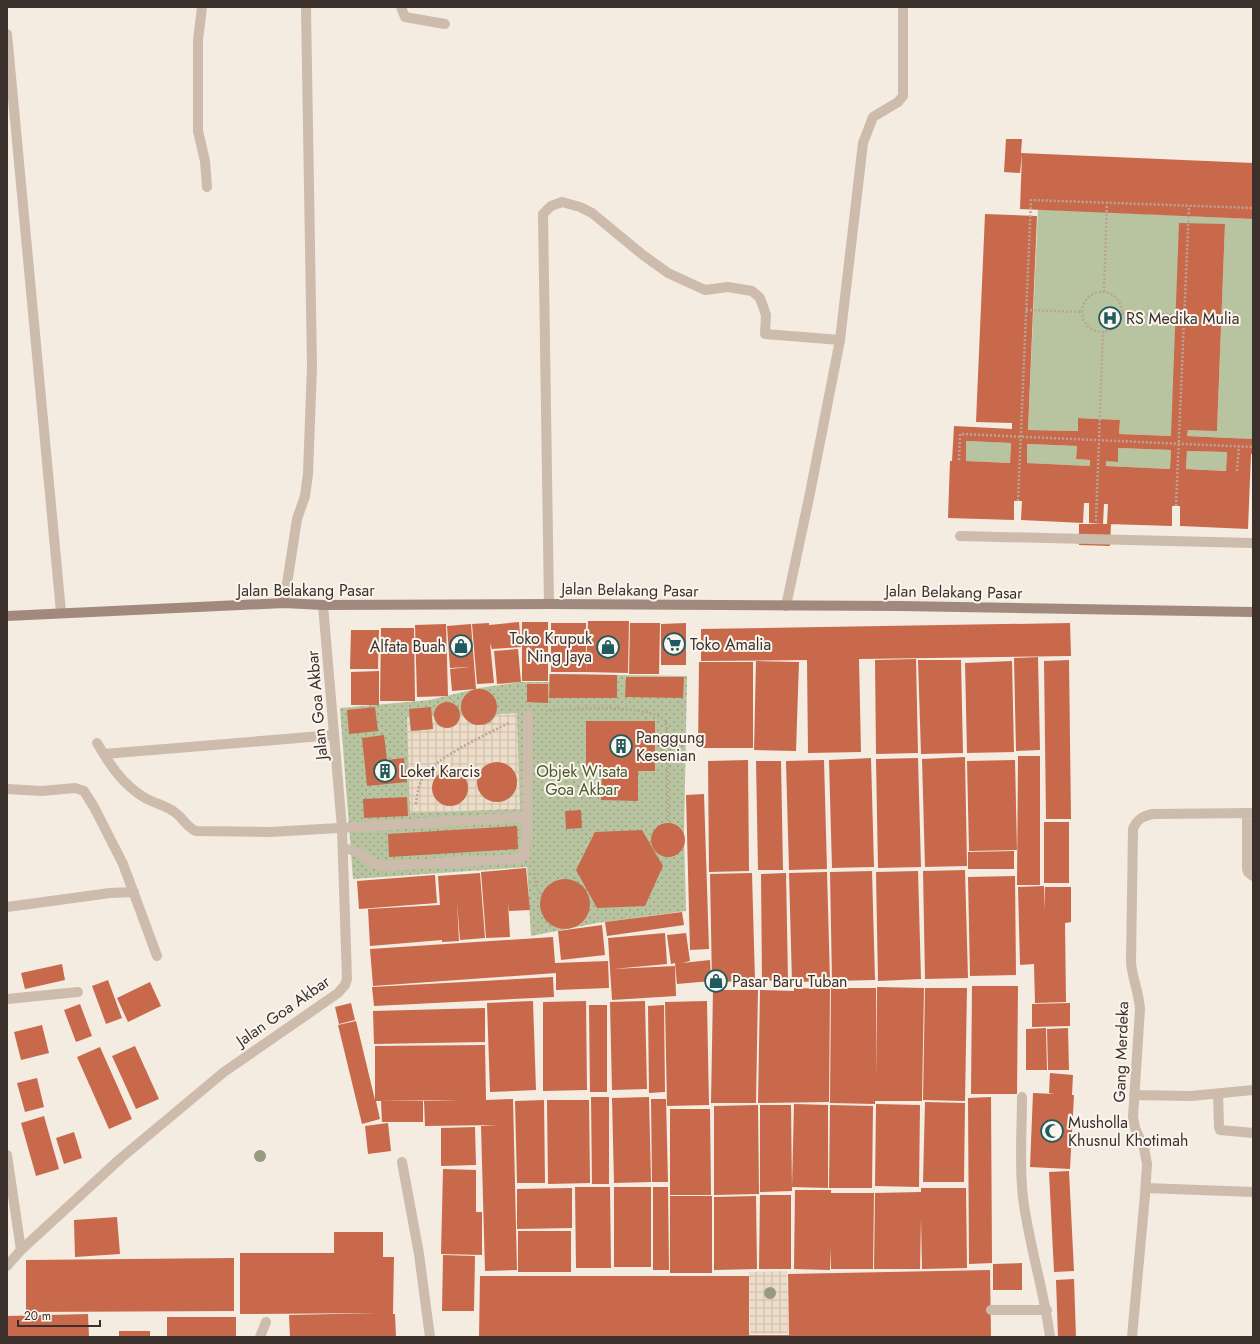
<svg xmlns="http://www.w3.org/2000/svg" width="1260" height="1344" font-family="Jost,sans-serif">
	<style>
		.grass { fill: url(#grass-dots) }
		.garden { fill: #b8c4a0 }
		.plaza { fill: url(#plaza-grid); fill-rule: evenodd }
		.building { fill: #c8694b; fill-rule: evenodd }
		.lines { fill: none; stroke-linecap: round; stroke-linejoin: round }
		.path { stroke: #b9a596; stroke-width: 2.5; stroke-dasharray: 2 2; stroke-linecap: butt }
		.lane { stroke: #cdbbac; stroke-width: 10 }
		.street { stroke: #cdbbac; stroke-width: 10 }
		.secondary { stroke: #a18a7d; stroke-width: 10 }
		.tree { fill: #969b7f }
		.labels { text-anchor: middle; dominant-baseline: central; stroke-width: 4; stroke-linejoin: round; paint-order: stroke }
		.poi-label { font-size: 16px; fill: #3b302b; stroke: #fbf5ee; text-anchor: start }
		.street-label { font-size: 16px; fill: #3b302b; stroke: #fbf5ee }
		.park-label { font-size: 16px; fill: #4a5a2e; stroke: #fbf5ee }
	</style>
	<defs>
		<pattern id="grass-dots" width="8" height="8" patternUnits="userSpaceOnUse"><rect width="8" height="8" fill="#b8c4a0"/><path d="M2 2h.1M6 6h.1" fill="none" stroke="#97a083" stroke-width="1.8" stroke-linecap="round"/></pattern>
		<pattern id="plaza-grid" width="8" height="8" patternUnits="userSpaceOnUse"><rect width="8" height="8" fill="#ecdcc8"/><path d="M0 4h8M4 0v8" fill="none" stroke="#cbbdac"/></pattern>
	</defs>
	<rect width="100%" height="100%" fill="#f4ebe1"/>
	<path class="grass" d="M549,674L687,676L684,835L686,911L597,923L531,936L527,867L353,879L340,708L430,700L479,688L521,682H549Z"/>
	<path class="garden" d="M1038,209L1253,219V439L1187,436L1188,430H1217L1225,225L1171,436L1119,434L1120,420L1079,418L1078,431L1028,430Z
		M966,441L1011,443L1010,463L966,461Z
		M1027,444L1077,446L1076,459L1090,460V466L1027,463Z
		M1118,448L1171,450L1170,469L1106,466V461H1118Z
		M1187,451L1227,452L1226,471L1186,469Z"/>
	<path class="plaza" d="M517,713L520,809L410,813L407,717H409L411,731L433,729L432,716H434L437,724L441,727L449,728L457,724L460,715H463L469,722L474,725H486L491,722L497,714ZM492,763H499L505,764L511,768L517,779V786L515,792L511,797L505,801L498,802L486,799L481,795L478,789V776L486,766ZM451,770L462,774L466,779L468,784V790L466,796L458,804L446,805L436,799L432,788L433,783L440,773Z
		M787,1271L788,1334H750L749,1272Z"/>
	<path class="building" d="M1006,139H1022L1021,153L1253,163V219L1020,209L1022,154L1020,173L1004,172Z
		M985,214L1037,216L1028,430L1078,431V418L1120,420L1119,434L1171,436L1179,223L1225,224L1217,431L1188,430L1187,436L1253,439V454H1251L1248,529L1180,526V506H1172V526L1107,524L1108,504H1104L1103,524L1089,523V503H1084L1083,523L1021,520L1022,501H1014V520L948,518L950,461H952L954,426L1012,429V423L976,422ZM966,441L1011,443L1010,463L966,461ZM1027,444L1077,446L1076,459L1090,460V466L1027,463ZM1118,448L1171,450L1170,469L1106,466V461L1118,462ZM1187,451L1227,452L1226,471L1186,469Z
		M1079,524H1111L1110,546L1079,545Z
		M588,621H629L628,673L586,672Z
		M519,622L521,647L492,649L490,643L494,683L477,684L472,624L489,623V625Z
		M522,622H548V681H522Z
		M551,623H586V672H551Z
		M630,623H660L659,674H629Z
		M686,623V665H661V624Z
		M1070,623L1071,656L859,659L861,752L808,753L807,660L701,661V629Z
		M446,624L448,696L417,697L415,625Z
		M471,624L476,689L452,691L450,669L470,667L450,668L447,626Z
		M381,628H414L415,701H380Z
		M351,630H379L378,669H350Z
		M518,649L521,682L497,684L494,651Z
		M1038,657L1040,750L1016,751L1014,658Z
		M916,659L918,753L876,754L875,660Z
		M918,660H961L963,753L921,754Z
		M1069,660L1071,819H1046L1044,661Z
		M756,661L799,662L796,751L754,750Z
		M1012,661L1014,752L967,753L965,663Z
		M699,662H753V748H698Z
		M379,671V705H351V672Z
		M550,674L617,675V698H549Z
		M626,677H684L683,698L625,697Z
		M527,684H548V703L527,702Z
		M461 707a18 18 0 1 1 36 0a18 18 0 1 1-36 0Z
		M434 715a13 13 0 1 1 26 0a13 13 0 1 1-26 0Z
		M375,707L378,731L349,734L347,710Z
		M431,707L433,729L411,731L409,709Z
		M586,721H655V771H638V801L601,800L602,770L586,771Z
		M384,735L387,760L404,758L407,782L367,786L362,738Z
		M1018,756H1040V885H1017Z
		M965,757L967,866L925,867L922,759Z
		M871,758L874,867L832,868L829,760Z
		M918,758L921,867L878,868L876,759Z
		M748,760L749,871L709,872L708,761Z
		M824,760L827,869L789,870L786,761Z
		M1015,760L1017,850L969,851L967,761Z
		M756,761H781L783,870H758Z
		M477 782a20 20 0 1 1 40 0a20 20 0 1 1-40 0Z
		M432 788a18 18 0 1 1 36 0a18 18 0 1 1-36 0Z
		M704,794L709,949L690,950L686,795Z
		M407,797L408,816L364,818L363,799Z
		M581,810L582,828L566,829L565,811Z
		M1044,822H1069V883H1044Z
		M651 840a17 17 0 1 1 34 0a17 17 0 1 1-34 0Z
		M517,826L518,849L389,857L388,834Z
		M642,830L663,866L645,906L597,908L576,870L595,832Z
		M1014,851V869H968V852Z
		M526,868L530,910L509,911L508,902L510,937L486,938L481,872Z
		M965,870L968,978L925,979L923,871Z
		M872,871L875,980L832,981L830,872Z
		M918,871L921,979L878,981L876,872Z
		M827,872L830,981L792,982L789,873Z
		M480,873L485,938L460,940L457,902L459,941L442,942V940L370,946L368,909L440,905L438,876Z
		M752,873L755,981L712,982L710,874Z
		M786,873L788,980L762,981L761,874Z
		M435,875L437,903L359,909L357,881Z
		M1015,876L1016,975L970,976L968,877Z
		M540 904a25 25 0 1 1 50 0a25 25 0 1 1-50 0Z
		M1044,886L1045,911V887H1071V922L1065,923L1066,1002L1035,1003L1034,964L1020,965L1018,887Z
		M682,912L684,925L607,936L605,922Z
		M602,925L605,955L561,960L558,931Z
		M665,933L667,964L613,969L675,966L676,996L612,1000L608,938Z
		M686,933L690,961L682,963L710,960L711,981L677,984L675,963L671,964L667,935Z
		M553,937L555,963L608,961L609,988L556,990V973L373,986L370,949Z
		M62,964L65,980L25,989L21,973Z
		M553,977L554,997L374,1006L372,987Z
		M108,980L122,1018L106,1024L92,986Z
		M150,982L161,1006L128,1022L117,998Z
		M972,986H1018L1017,1094H971Z
		M877,987L924,988L922,1101H875V1104L830,1103L831,988H876V1079Z
		M794,988L830,989L829,1102L758,1103L760,990L794,991Z
		M925,988H967L965,1101L923,1100Z
		M713,990H758L756,1103H711Z
		M533,1001L536,1090L490,1092L487,1003Z
		M586,1001L587,1090L543,1091V1002Z
		M645,1001L647,1089L612,1090L610,1002Z
		M707,1001L709,1105L667,1106L665,1002Z
		M351,1003L355,1020L339,1024L335,1007Z
		M1070,1003V1026L1032,1027V1004Z
		M80,1004L92,1036L76,1042L64,1010Z
		M589,1005H607V1092H590Z
		M664,1005L665,1092L649,1093L648,1006Z
		M485,1008V1042L374,1044L373,1011Z
		M356,1021L375,1100V1046L485,1045L486,1100L513,1099L517,1270L485,1271L481,1126L497,1125L425,1126L424,1101L460,1100L376,1101L380,1119L362,1124L338,1025Z
		M42,1025L49,1053L21,1060L14,1032Z
		M1046,1028L1047,1070H1026V1029Z
		M1068,1028L1069,1070H1048L1047,1029Z
		M135,1046L159,1099L136,1109L112,1056Z
		M100,1047L132,1119L109,1129L77,1057Z
		M1050,1073L1073,1075L1072,1095H1074L1070,1169L1030,1167L1033,1093L1054,1094L1049,1093Z
		M37,1078L44,1107L25,1112L17,1083Z
		M591,1097H609V1184H592Z
		M649,1097L651,1182L614,1183L612,1098Z
		M991,1097L992,1263L969,1264L968,1098Z
		M651,1099H666L668,1182H652Z
		M544,1100L545,1183H517L515,1101Z
		M547,1100H589L590,1183L548,1184Z
		M381,1101H423V1122H382Z
		M925,1102L965,1103L964,1182H923Z
		M794,1104L828,1105V1188L792,1187Z
		M876,1104L920,1105L919,1187L875,1186Z
		M758,1105L759,1194L714,1195V1106Z
		M760,1105H791L792,1191L760,1192Z
		M830,1105L873,1106L872,1188H829Z
		M670,1109H710L711,1195H670Z
		M44,1116L59,1169L36,1176L21,1123Z
		M388,1123L391,1151L368,1154L365,1126Z
		M475,1127L476,1165L441,1166V1128Z
		M74,1132L82,1158L64,1164L56,1138Z
		M443,1169L476,1170V1212H482V1255L441,1254Z
		M1069,1171L1074,1271L1054,1272L1049,1172Z
		M575,1187H610L611,1268H576Z
		M614,1187H651V1267H614Z
		M653,1187H668L669,1270H653Z
		M572,1188V1228L517,1229V1189Z
		M921,1188H966L967,1268L922,1269L921,1218L920,1269H874L875,1193L921,1192Z
		M795,1190H831V1193H874L873,1269H831L830,1248V1270L794,1269Z
		M760,1195H791V1269H759Z
		M670,1196H712V1273H670Z
		M756,1196L757,1269L714,1270V1197Z
		M117,1217L120,1254L75,1257L74,1220Z
		M518,1231H571V1272H518Z
		M334,1232H383V1257H394L393,1314H395L396,1337H290L289,1315L377,1313L240,1314V1253H334Z
		M443,1255L475,1256L474,1311H442Z
		M234,1258V1311L26,1312V1260Z
		M1022,1263V1290H993V1264Z
		M990,1270L991,1337H479L480,1276H749V1335H789L788,1274Z
		M1074,1279L1076,1337H1058L1056,1280Z
		M88,1314L89,1337H7V1316Z
		M167,1317H236V1337H167Z
		M119,1331H150V1337H119Z"/>
	<g class="lines">
		<path class="path" d="M1104,292L1107,202
			M1082 312a20 20 0 1 1 40 0a20 20 0 1 1-40 0Z
			M1026,310L1082,312
			M1122,313L1185,315
			M959,460L960,434L1253,447
			M1237,471L1239,446
			M1018,501L1031,200L1253,208
			M1176,506L1189,206
			M1096,521L1103,331
			M546,711C568,709 652,703 665,721C666,722 666,725 667,727L668,823
			M416,804C417,795 418,786 423,777C432,760 490,732 509,723
			M534,873L537,888L541,894"/>
		<path class="lane" d="M960,536L1253,543
			M97,743C110,765 123,785 145,798C154,803 164,805 173,811C182,816 186,827 196,831L270,832L527,817
			M104,754L334,735
			M7,789L42,791L75,788L84,791L94,807L123,864L157,956
			M1247,813V869L1248,872L1253,876
			M343,849C364,848 365,865 386,866L515,859L525,856L527,817L528,715
			M7,907L110,893L134,892
			M7,999L78,992
			M1218,1094L1219,1127L1220,1130L1253,1133
			M1134,1095L1191,1096L1253,1090
			M1022,1097C1022,1130 1019,1165 1023,1198C1029,1245 1044,1290 1050,1337
			M402,1162L419,1254L430,1337
			M1146,1188L1253,1192
			M991,1310H1047
			M260,1337L266,1322
			M1132,1337L1145,1195L1147,1164L1144,1148L1135,1128L1133,1117L1140,1009C1139,992 1132,978 1131,962L1133,829C1137,819 1143,816 1153,814L1253,813"/>
		<path class="street" d="M202,7L198,40V131L205,161L207,187
			M401,7L405,17L445,24
			M7,34L61,612
			M284,603L297,519L305,496L308,474L312,366L306,7
			M549,604L543,214L551,206L562,202L580,207L592,213L643,255L668,273L705,290L728,287L752,291L760,298L766,315L765,334L840,340
			M786,606L810,493L840,340L863,143L873,117L898,102L903,96V7
			M7,1155L21,1250
			M7,1266L21,1250L121,1158L224,1072L338,993L345,985L347,979L342,828L323,605"/>
		<path class="secondary" d="M7,616L284,603L323,605L549,604L900,606L1253,612"/>
	</g>
	<g class="tree">
		<circle cx="260" cy="1156" r="6"/>
		<circle cx="770" cy="1293" r="6"/>
	</g>
	<defs>
		<g id="hospital-ring" transform="scale(1.15)"><circle r="9.5" fill="#fbf5ee" stroke="#1f5a5e" stroke-width="1.5"/><path d="M-5-5h3v3.5h4V-5h3V5h-3V1.5h-4V5h-3Z" fill="#1f5a5e"/></g>
		<g id="supermarket-ring" transform="scale(1.15)"><circle r="9.5" fill="#fbf5ee" stroke="#1f5a5e" stroke-width="1.5"/><path d="M-6-5.5h2.5l.6 2H6L4.5 2H-2.5L-4.4-4H-6ZM-1.5 3.2a1.3 1.3 0 1 0 .1 0ZM3 3.2a1.3 1.3 0 1 0 .1 0Z" fill="#1f5a5e"/></g>
		<g id="shop-ring" transform="scale(1.15)"><circle r="9.5" fill="#fbf5ee" stroke="#1f5a5e" stroke-width="1.5"/><path d="M-5-2.5h2.3a2.7 3.5 0 0 1 5.4 0H5L5.5 6h-11ZM-1.5-2.5h3a1.5 2.3 0 0 0-3 0Z" fill="#1f5a5e"/></g>
		<g id="building-ring" transform="scale(1.15)"><circle r="9.5" fill="#fbf5ee" stroke="#1f5a5e" stroke-width="1.5"/><path d="M-4-6H4V6H1V3H-1V6H-4ZM-2.5-4.3h1.7v1.8h-1.7ZM.8-4.3h1.7v1.8H.8ZM-2.5-1h1.7V.8h-1.7ZM.8-1h1.7V.8H.8Z" fill="#1f5a5e"/></g>
		<g id="mosque-ring" transform="scale(1.15)"><circle r="9.5" fill="#fbf5ee" stroke="#1f5a5e" stroke-width="1.5"/><path d="M3.5-4.9A6 6 0 1 0 3.5 4.9A5 5 0 1 1 3.5-4.9Z" fill="#1f5a5e"/></g>
	</defs>
	<g fill-rule="evenodd">
		<use href="#hospital-ring" x="1110" y="318"/>
		<use href="#supermarket-ring" x="674" y="644"/>
		<use href="#shop-ring" x="461" y="646"/>
		<use href="#shop-ring" x="608" y="647"/>
		<use href="#building-ring" x="621" y="746"/>
		<use href="#building-ring" x="385" y="771"/>
		<use href="#shop-ring" x="716" y="981"/>
		<use href="#mosque-ring" x="1052" y="1131"/>
	</g>
	<g class="labels">
		<g class="poi-label">
			<text x="1126" y="318">RS Medika Mulia</text>
			<text x="592" y="638" text-anchor="end">Toko Krupuk<tspan x="592" dy="18">Ning Jaya</tspan></text>
			<text x="690" y="644">Toko Amalia</text>
			<text x="446" y="646" text-anchor="end">Alfata Buah</text>
			<text x="636" y="737">Panggung<tspan x="636" dy="18">Kesenian</tspan></text>
			<text x="400" y="771">Loket Karcis</text>
			<text x="732" y="981">Pasar Baru Tuban</text>
			<text x="1068" y="1122">Musholla<tspan x="1068" dy="18">Khusnul Khotimah</tspan></text>
		</g>
		<g class="street-label">
			<text x="306" y="590">Jalan Belakang Pasar</text>
			<text transform="translate(630 590) rotate(1)">Jalan Belakang Pasar</text>
			<text transform="translate(954 592) rotate(1)">Jalan Belakang Pasar</text>
			<text transform="translate(317 705) rotate(-95)">Jalan Goa Akbar</text>
			<text transform="translate(283 1011) rotate(-35)">Jalan Goa Akbar</text>
			<text transform="translate(1121 1052) rotate(-88)">Gang Merdeka</text>
		</g>
		<g class="park-label">
			<text x="582" y="771">Objek Wisata<tspan x="582" dy="18">Goa Akbar</tspan></text>
		</g>
	</g>
	<rect width="1260" height="1344" fill="none" stroke="#3b302b" stroke-width="16"/>
	<path d="M18 1320v6h82v-6" fill="none" stroke="#3b302b" stroke-width="2"/>
	<text x="24" y="1320" font-size="12" fill="#3b302b" stroke="#fbf5ee" stroke-width="3" paint-order="stroke">20 m</text>
</svg>
